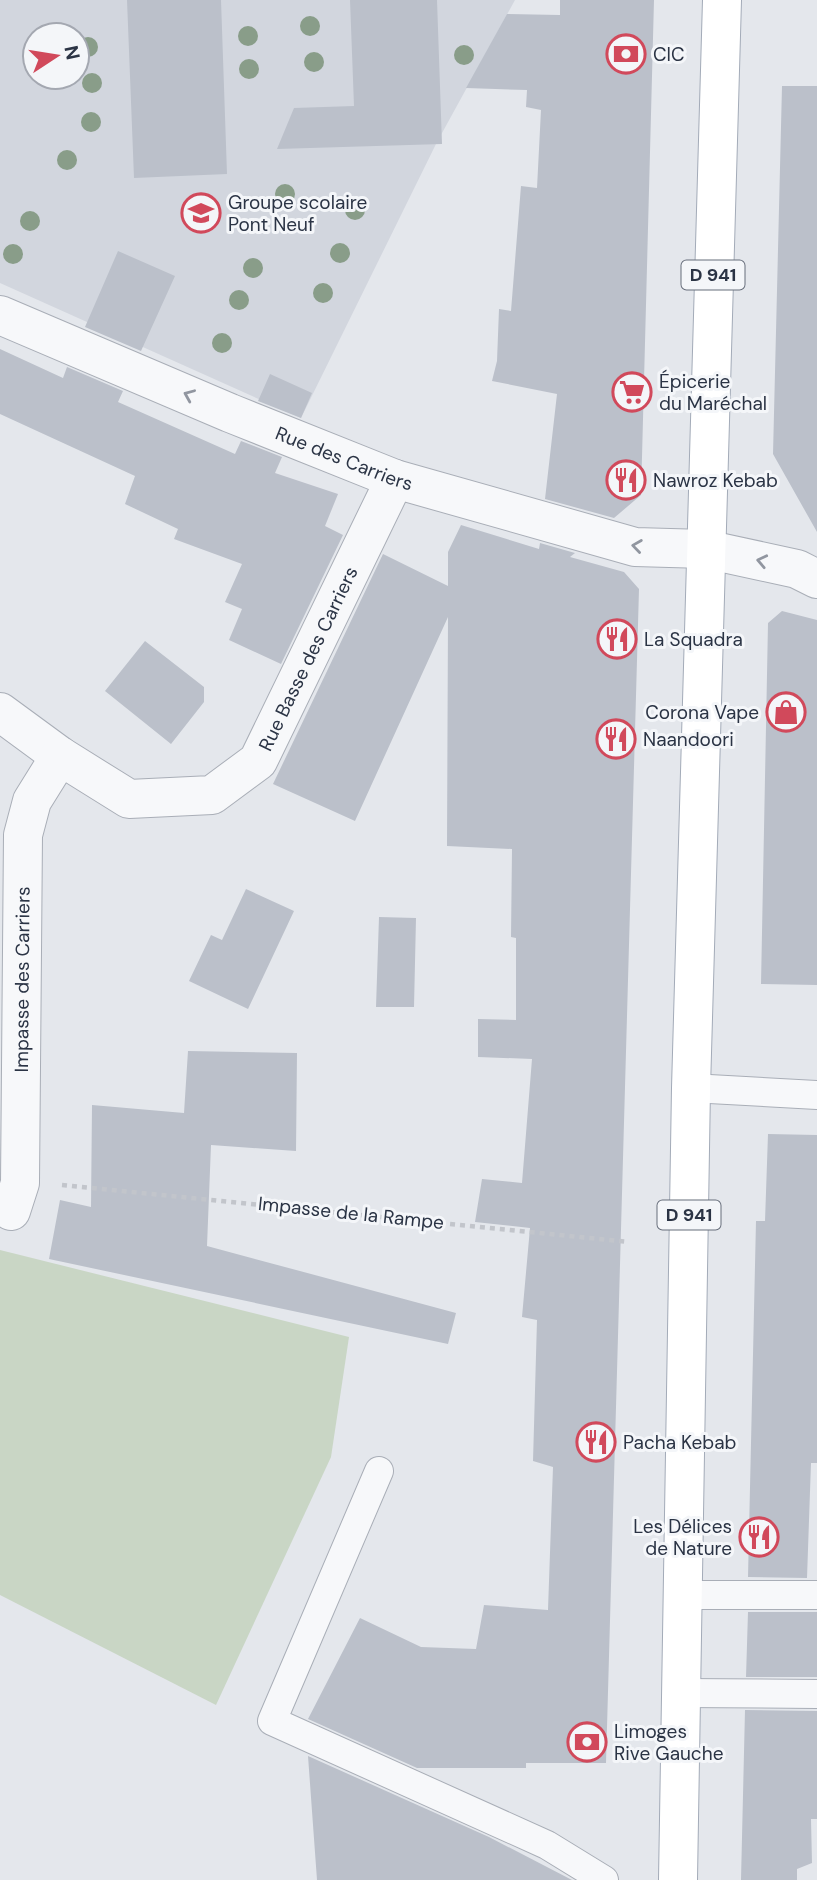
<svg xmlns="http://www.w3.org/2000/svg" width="817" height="1880" font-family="'DM Sans',sans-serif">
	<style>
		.built { fill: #d2d6de; fill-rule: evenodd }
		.green { fill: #c9d6c5 }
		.building { fill: #bbc0ca }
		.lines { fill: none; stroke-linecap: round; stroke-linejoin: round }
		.service-casing { stroke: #a9aeb7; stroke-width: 30 }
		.minor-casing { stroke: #a9aeb7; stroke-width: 40 }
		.tertiary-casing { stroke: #a9aeb7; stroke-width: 40 }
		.primary-casing { stroke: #a3abb8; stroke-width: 40 }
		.path { stroke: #c2c5cb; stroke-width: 4.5; stroke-dasharray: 5 5; stroke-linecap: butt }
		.service { stroke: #f7f8fa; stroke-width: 28 }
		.minor { stroke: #f7f8fa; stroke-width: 38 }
		.tertiary { stroke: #f7f8fa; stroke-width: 38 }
		.primary { stroke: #fff; stroke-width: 38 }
		.tree { fill: #899d89 }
		.oneway { stroke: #9196a0 }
		.labels { text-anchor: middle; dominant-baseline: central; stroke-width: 6; stroke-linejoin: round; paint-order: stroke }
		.shield { fill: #f4f6f9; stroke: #676e7b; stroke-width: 2 }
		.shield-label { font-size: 18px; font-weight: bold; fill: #2b3445 }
		.poi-label { font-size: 19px; fill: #2b3445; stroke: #f4f6f9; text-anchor: start }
		.street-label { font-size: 19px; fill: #2b3445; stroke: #f4f6f9 }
	</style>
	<rect width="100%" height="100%" fill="#e4e7ec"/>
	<path class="built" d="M0,0H515L436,144L301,418L0,283ZM35,35H77V77H35Z"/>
	<path class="green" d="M0,1250L349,1337L331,1457L216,1705L0,1595Z"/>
	<path class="building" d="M127,0H221L227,174L134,178Z
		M350,0H437L442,144L277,149L294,108L354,106Z
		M560,0H654L641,495L614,518L545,499L557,394L492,381L497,361L499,309L511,311L521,186L537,188L541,110L526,107L527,90L466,88L507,14L560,15Z
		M782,86H817V532L773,454Z
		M118,251L175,276L141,351L85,327Z
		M0,349L63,378L67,367L123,391L118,402L235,454L241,441L282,457L275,473L338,494L325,526L343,535L281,664L229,640L242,609L225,602L242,564L174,539L178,529L125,504L135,476L0,414Z
		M270,374L312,393L301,418L258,401Z
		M461,525L539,549L540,543L575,553L570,557L624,572L639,589L606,1763H526V1768H417L308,1719L360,1618L421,1647L476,1649L484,1605L548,1610L553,1467L533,1461L537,1320L522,1317L530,1228L475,1222L482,1179L522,1183L532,1059L478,1057V1019L516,1020V938L511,937L512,849L447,846L448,617L355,821L273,784L383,554L448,586V552Z
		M782,611L817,620V985L761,984L768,623Z
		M145,641L204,687V702L171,744L105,691Z
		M246,889L294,911L248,1009L189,981L211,935L222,940Z
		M379,917L416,918L414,1007H376Z
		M188,1051L297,1053L296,1151L211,1145L207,1246L456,1313L448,1344L49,1259L60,1200L91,1207L92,1105L184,1113Z
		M768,1134L817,1135V1463H811L807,1578L748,1577L756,1221H765Z
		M748,1612H817V1677H746Z
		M745,1710L817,1711V1819H811L812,1863L797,1869V1880H741Z
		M308,1756L489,1837L572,1880H317Z"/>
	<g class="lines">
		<g class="service-casing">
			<path id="service" d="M691,1088L817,1095
				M379,1471L272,1721L547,1845L604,1880
				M684,1595H817
				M681,1693L817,1694"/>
		</g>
		<g class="minor-casing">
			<g id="minor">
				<path id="s1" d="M0,315L230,413L395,479L635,547L705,549"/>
				<path id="s2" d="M0,712L60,756L129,799L212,795L258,761L395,479"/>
				<path id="s3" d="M11,1211L20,1183L23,835L32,801L60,756"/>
			</g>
		</g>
		<g class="tertiary-casing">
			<path id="tertiary" d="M705,549L797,569L817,579"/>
		</g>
		<g class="primary-casing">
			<path id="primary" d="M678,1880L691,1088L722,0"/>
		</g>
		<path class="path" d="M62,1185L629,1242"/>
		<use href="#service" class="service"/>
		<use href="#minor" class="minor"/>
		<use href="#tertiary" class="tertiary"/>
		<use href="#primary" class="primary"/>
	</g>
	<g class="tree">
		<circle cx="310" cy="26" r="10"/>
		<circle cx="248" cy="36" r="10"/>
		<circle cx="88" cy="47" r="10"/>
		<circle cx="464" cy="55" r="10"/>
		<circle cx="314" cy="62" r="10"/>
		<circle cx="249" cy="69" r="10"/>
		<circle cx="92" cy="83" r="10"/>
		<circle cx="91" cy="122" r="10"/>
		<circle cx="67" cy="160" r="10"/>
		<circle cx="285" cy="194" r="10"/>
		<circle cx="355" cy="210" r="10"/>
		<circle cx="30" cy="221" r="10"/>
		<circle cx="340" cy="253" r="10"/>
		<circle cx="13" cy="254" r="10"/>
		<circle cx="253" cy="268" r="10"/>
		<circle cx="323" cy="293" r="10"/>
		<circle cx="239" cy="300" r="10"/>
		<circle cx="222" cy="343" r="10"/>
	</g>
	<defs><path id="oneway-chevron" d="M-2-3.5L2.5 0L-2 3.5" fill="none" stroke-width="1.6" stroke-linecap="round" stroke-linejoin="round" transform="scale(1.75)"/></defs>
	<g class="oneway">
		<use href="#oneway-chevron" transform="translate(189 395) rotate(-157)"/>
		<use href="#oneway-chevron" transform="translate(637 546) rotate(-172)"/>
		<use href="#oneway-chevron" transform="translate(762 561) rotate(-168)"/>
	</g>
	<defs>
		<g id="bank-ring" transform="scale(2.0125)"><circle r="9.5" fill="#f4f6f9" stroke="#d1495b" stroke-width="1.5"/><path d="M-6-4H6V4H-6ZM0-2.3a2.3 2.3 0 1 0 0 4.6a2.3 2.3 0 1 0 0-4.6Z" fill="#d1495b"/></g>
		<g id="school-ring" transform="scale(2.0125)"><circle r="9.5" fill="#f4f6f9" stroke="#d1495b" stroke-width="1.5"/><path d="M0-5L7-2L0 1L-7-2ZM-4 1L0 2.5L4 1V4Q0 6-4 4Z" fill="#d1495b"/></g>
		<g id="supermarket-ring" transform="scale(2.0125)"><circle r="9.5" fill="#f4f6f9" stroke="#d1495b" stroke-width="1.5"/><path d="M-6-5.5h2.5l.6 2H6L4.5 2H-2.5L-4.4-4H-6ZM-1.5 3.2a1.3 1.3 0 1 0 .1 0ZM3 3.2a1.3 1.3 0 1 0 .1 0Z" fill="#d1495b"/></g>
		<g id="restaurant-ring" transform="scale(2.0125)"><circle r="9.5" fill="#f4f6f9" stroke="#d1495b" stroke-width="1.5"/><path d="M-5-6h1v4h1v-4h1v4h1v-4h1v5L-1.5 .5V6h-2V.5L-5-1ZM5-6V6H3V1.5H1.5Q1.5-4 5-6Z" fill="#d1495b"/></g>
		<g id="shop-ring" transform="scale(2.0125)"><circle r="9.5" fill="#f4f6f9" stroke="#d1495b" stroke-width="1.5"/><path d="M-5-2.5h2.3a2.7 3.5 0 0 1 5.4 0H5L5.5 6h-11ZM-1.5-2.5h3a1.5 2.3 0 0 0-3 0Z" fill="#d1495b"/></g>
	</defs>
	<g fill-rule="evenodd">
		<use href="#bank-ring" x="626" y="54"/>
		<use href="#school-ring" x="201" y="213"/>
		<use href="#supermarket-ring" x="632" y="392"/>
		<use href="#restaurant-ring" x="626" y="480"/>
		<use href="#restaurant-ring" x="617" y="639"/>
		<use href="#shop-ring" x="786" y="712"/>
		<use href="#restaurant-ring" x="616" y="739"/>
		<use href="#restaurant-ring" x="596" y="1442"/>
		<use href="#restaurant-ring" x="759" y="1537"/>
		<use href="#bank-ring" x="587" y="1742"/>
	</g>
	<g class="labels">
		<g class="shield">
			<rect x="681.5" y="260.5" width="63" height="29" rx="5"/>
			<rect x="657.5" y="1200.5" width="63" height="29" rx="5"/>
		</g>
		<g class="shield-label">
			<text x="713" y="275">D 941</text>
			<text x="689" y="1215">D 941</text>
		</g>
		<g class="poi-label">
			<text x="653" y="54">CIC</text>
			<text x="228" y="202">Groupe scolaire<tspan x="228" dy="22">Pont Neuf</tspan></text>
			<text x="659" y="381">Épicerie<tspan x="659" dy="22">du Maréchal</tspan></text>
			<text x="653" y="480">Nawroz Kebab</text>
			<text x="644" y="639">La Squadra</text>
			<text x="759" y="712" text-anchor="end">Corona Vape</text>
			<text x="643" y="739">Naandoori</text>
			<text x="623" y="1442">Pacha Kebab</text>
			<text x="732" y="1526" text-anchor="end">Les Délices<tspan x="732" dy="22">de Nature</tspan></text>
			<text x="614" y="1731">Limoges<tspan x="614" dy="22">Rive Gauche</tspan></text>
		</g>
		<g class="street-label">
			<text stroke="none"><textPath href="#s1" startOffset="373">Rue des Carriers</textPath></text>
			<text stroke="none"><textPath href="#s2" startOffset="410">Rue Basse des Carriers</textPath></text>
			<text stroke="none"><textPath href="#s3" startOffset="233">Impasse des Carriers</textPath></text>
			<text transform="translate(351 1213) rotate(6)">Impasse de la Rampe</text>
		</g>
	</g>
	<g transform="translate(56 56) rotate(78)"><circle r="33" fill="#f4f6f9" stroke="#a4a8b1" stroke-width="2"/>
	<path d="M0-5L12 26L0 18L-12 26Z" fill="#d1495b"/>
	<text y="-10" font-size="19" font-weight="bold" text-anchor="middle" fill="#2b3445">N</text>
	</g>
</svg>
